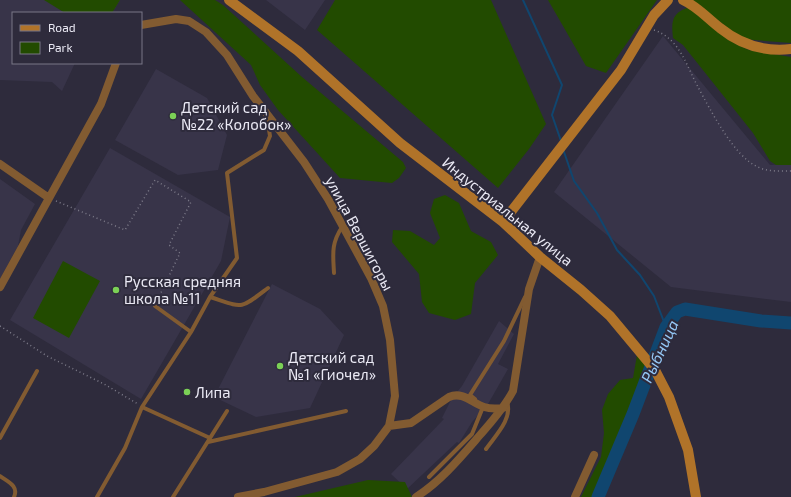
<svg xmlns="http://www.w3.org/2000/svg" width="791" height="497" font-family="'Exo 2',sans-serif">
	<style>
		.built { fill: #383449 }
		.green { fill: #224b00 }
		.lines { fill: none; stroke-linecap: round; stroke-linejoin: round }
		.stream { stroke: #10466f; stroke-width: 2 }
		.river { stroke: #10466f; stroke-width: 13 }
		.path { stroke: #7d7b89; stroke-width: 1.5; stroke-dasharray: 1 3; stroke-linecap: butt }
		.lane { stroke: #825b31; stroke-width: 4 }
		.street { stroke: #825b31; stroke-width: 8 }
		.secondary { stroke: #b07329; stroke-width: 10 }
		.poi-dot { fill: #7bd156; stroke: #2e2b3c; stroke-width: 1.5 }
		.labels { text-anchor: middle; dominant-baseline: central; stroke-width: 4; stroke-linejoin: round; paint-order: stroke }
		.poi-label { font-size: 15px; fill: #eae9f4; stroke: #2e2b3c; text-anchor: start }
		.street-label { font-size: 15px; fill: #eae9f4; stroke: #2e2b3c }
		.water-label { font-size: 16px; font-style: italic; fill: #94c7f5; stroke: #2e2b3c }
	</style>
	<rect width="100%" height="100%" fill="#2e2b3c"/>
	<path class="built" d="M0,0H120L112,13H13V63H75L62,91L52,82L0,80Z
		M266,0H325L305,30Z
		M663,36L770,165L791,164V302L671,287L554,192Z
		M156,69L207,98L227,135L218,170L178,175L115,140Z
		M110,148L230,217L221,261L141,399L10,320Z
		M0,179L35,204L21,230L18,246L0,279Z
		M272,284L320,309L344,335L310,408L256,417L214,397Z
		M499,321L514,334L498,364L508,369L488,404L472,422L459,443L457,442L407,489L391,474L444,419L442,418L452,398L462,386Z"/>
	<path class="green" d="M44,0H120L112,13H65Z
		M180,0H215L223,5L302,77L403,162L406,168L399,178L392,183L340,178L278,110L260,85L251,65Z
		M335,0H491L546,124L529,149L498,188L317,30Z
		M548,0H657L606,73L586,66Z
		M692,0H791V43L742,39Z
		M690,7L734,43L749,50L791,57V165H776L770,161L753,133L683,45L673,38C671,21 672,12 690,7Z
		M445,195L459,203L471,231L491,242L498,255L475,283L471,314L455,320L429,313L422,302L419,274L392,242L393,230L410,231L434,245L440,238L430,213L434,199Z
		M63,261L100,281L69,338L33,318Z
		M637,355L647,361V369L639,392L594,497H581L601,457L604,433L602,410L608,394L620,380L633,378Z
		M368,480L405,482L412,497H295Z"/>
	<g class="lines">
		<path class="stream" d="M523,0L562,85L552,115L561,141
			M563,149L574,181L597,213L617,250L640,275L654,296L666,327"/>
		<path class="river" d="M598,497L633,414L666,327L677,312L685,309L761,321L791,323"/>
		<path class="path" d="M654,30C680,39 686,65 698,87C710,109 734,157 758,167C768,172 780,171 791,171
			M56,201L125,230L155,180L191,202L169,245L180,253L157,301
			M0,326L47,356L104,384L138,404"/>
		<path class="lane" d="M334,273C333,254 331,244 342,227
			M210,297C244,308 239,310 268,288
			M155,306L191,332
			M475,399L470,395L504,341L525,297
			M142,407L210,438
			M0,438L37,371
			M208,442L346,411
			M486,449C495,436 513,419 507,402
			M0,476C8,482 19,486 14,497
			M429,477L472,434L483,407
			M97,497L125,448L142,407L191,332L210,297L237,258L227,173L264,150L270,136L267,117
			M173,497L227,411"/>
		<path class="street" d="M141,25L176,19L189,21L206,32L227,55L253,96L304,162L328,199L371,278L383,306L390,340L395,396L389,426L374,446L360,459L337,472L264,492L238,497
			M0,164L49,198
			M0,287L101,104L116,63
			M389,426L411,423L449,397C463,391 472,403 484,407C490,409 496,409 503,408
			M416,497C441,481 460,458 480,435C492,421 504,408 513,391L529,289L540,257
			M575,497L594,455"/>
		<path class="secondary" d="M229,0L298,51L400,143L503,222L540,257L581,290L610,316L655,370L669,397L688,450L696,497
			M683,0C698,7 707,18 720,28C741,45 764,52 791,49
			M503,222L621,70L654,15L668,0"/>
	</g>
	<g class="poi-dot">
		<circle cx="173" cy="116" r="4"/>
		<circle cx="116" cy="290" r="4"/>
		<circle cx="280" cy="366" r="4"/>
		<circle cx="187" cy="392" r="4"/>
	</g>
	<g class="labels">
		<g class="poi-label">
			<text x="181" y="107">Детский сад<tspan x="181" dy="17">№22 «Колобок»</tspan></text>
			<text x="124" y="281">Русская средняя<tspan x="124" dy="17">школа №11</tspan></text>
			<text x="288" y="357">Детский сад<tspan x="288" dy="17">№1 «Гиочел»</tspan></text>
			<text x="195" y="392">Липа</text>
		</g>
		<g class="street-label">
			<text transform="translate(508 211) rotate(39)">Индустриальная улица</text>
			<text transform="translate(360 233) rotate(62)">улица Вершигоры</text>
		</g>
		<g class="water-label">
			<text transform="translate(659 351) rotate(-65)">Рыбница</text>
		</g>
	</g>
	<rect x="12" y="12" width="130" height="52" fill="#2e2b3c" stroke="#797786"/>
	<rect x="20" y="25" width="20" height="6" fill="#b07329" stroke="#797786"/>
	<text x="48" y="32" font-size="12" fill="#eae9f4">Road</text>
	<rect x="20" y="42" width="20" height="12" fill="#224b00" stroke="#797786"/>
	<text x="48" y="52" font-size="12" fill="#eae9f4">Park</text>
</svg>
